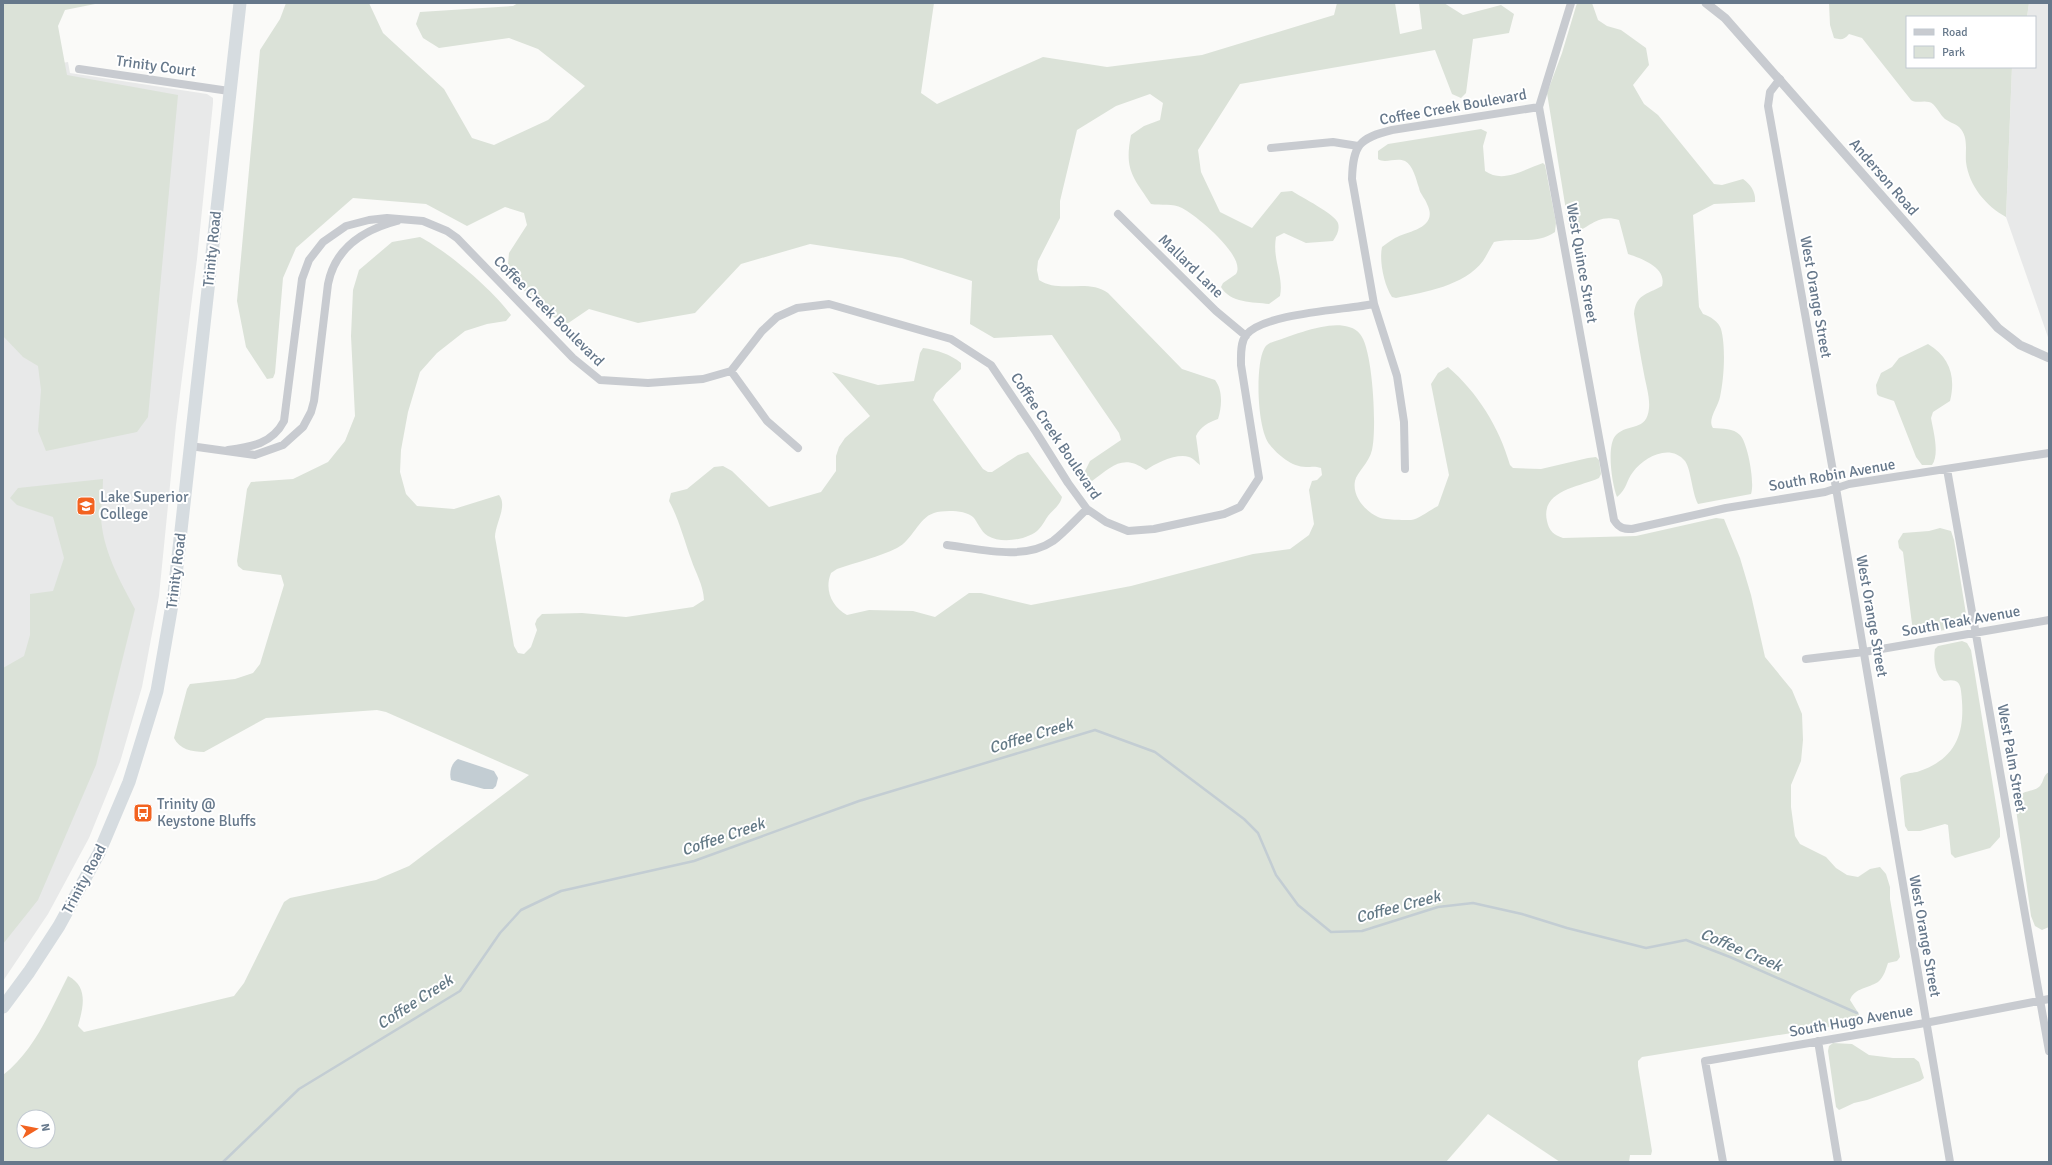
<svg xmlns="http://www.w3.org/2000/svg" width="2052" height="1165" font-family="Signika,sans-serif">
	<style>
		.built { fill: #e8e9e9 }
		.green { fill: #dbe2d8; fill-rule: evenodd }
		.water { fill: #c3cdd3 }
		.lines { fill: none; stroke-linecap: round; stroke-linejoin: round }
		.stream { stroke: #c3cdd3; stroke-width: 2.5 }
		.minor { stroke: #c8cbd0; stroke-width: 8 }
		.tertiary { stroke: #c8cbd0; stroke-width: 9 }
		.trunk { stroke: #d6dce0; stroke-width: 13 }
		.labels { text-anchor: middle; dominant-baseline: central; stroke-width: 4; stroke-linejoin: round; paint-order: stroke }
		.street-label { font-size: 15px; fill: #66788b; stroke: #fff }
		.poi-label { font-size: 15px; fill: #66788b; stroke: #fff; text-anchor: start }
		.water-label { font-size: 16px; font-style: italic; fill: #637986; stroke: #fff }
	</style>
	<rect width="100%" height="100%" fill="#fafaf8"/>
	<path class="built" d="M2029,3H2049V340L2006,217L2012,67H2035V17H2027Z
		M68,62L70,73L207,94L213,98V103L197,259L176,425L159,596L142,687L120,762L89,838L48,914L3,981V73Z"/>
	<path class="green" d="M3,3H100L65,10L58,26L67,75L178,95L148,417L137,432L46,451L38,431L41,390L38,366L23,357L3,336Z
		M286,3H369L383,33L444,89L472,138L494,145L548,120L585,86L538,49L509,38L439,48L423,38L416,24L420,12L513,6L518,3H934L921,93L937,104L1043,57L1107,67L1202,55L1334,15L1337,3H1395L1400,34L1422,29L1419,3H1444L1463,15L1501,5L1514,14L1509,33L1473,39L1466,93L1461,98L1452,94L1435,50L1240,84L1198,150L1201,172L1220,212L1252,228L1281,192L1292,191C1301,197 1335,214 1338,223C1340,230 1337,235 1333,241L1306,243L1284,233L1276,237C1272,260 1284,276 1280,296L1269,304C1253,302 1230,303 1221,287L1223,283L1236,274C1247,257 1196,215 1182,208C1173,203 1161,206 1151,204C1133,177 1124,170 1131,135L1144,126L1160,120L1163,103L1150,94L1116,106L1077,130L1060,201V218L1038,261L1037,270L1039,280C1060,294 1088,278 1108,293L1182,369L1215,380C1223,390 1222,407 1218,419C1209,422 1200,427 1196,436L1200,465C1196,462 1193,458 1189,457C1177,453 1156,463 1146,470C1123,453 1111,467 1092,481L1089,480L1085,471L1090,461L1121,440L1119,433L1052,335L994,338L970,324L972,281L902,258L810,244L741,264L695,313L638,323L589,309L564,326L507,275L509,253L527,225L524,213L505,207L467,226L426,204L353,198L296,248L283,278L275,373L273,378L267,379L246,347L237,301L260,50L280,19Z
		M1577,3H1592L1598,20L1607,26L1621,30L1646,48L1649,65L1633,85L1644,104L1658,115L1714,184L1722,185L1743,179C1751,185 1756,192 1755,202L1714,204L1693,215L1699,307L1703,314C1710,316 1719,322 1721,329C1726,347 1724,379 1720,397C1718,407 1707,420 1713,428C1723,429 1733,428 1740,435C1748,443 1755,484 1751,494L1698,504C1692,493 1691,469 1685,461C1670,443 1644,457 1633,472C1626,481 1627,489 1617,497C1612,485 1606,445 1616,435C1628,423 1647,432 1649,408C1650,397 1646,385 1644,374C1640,354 1637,334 1634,314C1636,294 1646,295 1662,286C1667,268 1643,259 1628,254L1619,220C1593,211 1584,238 1569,229L1547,93L1562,53Z
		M1829,3H2029L2027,17H1907V67H2012L2006,217C1986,206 1969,186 1966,162C1965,150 1969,137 1959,127C1955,123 1947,122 1943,117C1939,113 1935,103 1929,102C1922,100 1917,104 1911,100L1862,38L1849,34C1844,40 1841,40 1834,38L1830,25Z
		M1481,129L1487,132L1483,146L1485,171C1503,184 1525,169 1543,163L1545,165L1556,223L1555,232C1537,245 1514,237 1494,242C1490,248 1487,255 1483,261C1464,286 1425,292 1396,298L1392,297C1384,285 1379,261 1382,247C1386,244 1390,241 1395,238C1409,231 1439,228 1427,204C1425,198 1420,194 1419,188C1416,179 1413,165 1405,161C1396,157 1385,164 1378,159V151L1388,144Z
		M420,237C447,251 493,290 511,315L506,321L487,324L465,331L437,353L420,372L408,412L401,450L400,472L406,494L417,506L454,509L499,495C508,506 495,524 495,537L514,646L518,653L524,654L531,647L537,630L535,624L537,619L542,614L582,613L626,617L693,607L704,600C703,584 696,574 691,559C684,540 679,519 669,501L671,493L687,489L714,467L723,466L732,471L769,507L821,492L836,471V456L839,447L845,438L870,416L832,372L878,385L914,381L920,353L923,348C937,350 950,354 961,363V369L936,393L933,400L983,469L988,472H992L1018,455L1028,452L1062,497C1059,508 1051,510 1046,519C1044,522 1042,526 1039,529C1029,540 1001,544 988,536C980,531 978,522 973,517C965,510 944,510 934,513C918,518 913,540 897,548C879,557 857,562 837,569L831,573C824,590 832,607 847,615L869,610L913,611L935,617L969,593H981L1031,605L1131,586L1253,554L1290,549L1309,535L1314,524L1309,490L1312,481L1317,480L1322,475L1321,468C1315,466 1312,467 1306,467C1292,467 1278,455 1270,445C1257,430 1255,366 1264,349C1265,346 1268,344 1270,343C1292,336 1328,320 1349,327C1353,328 1358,331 1360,334C1373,349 1377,429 1372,450C1369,463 1357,472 1355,481C1352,496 1365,511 1378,517C1383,520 1405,520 1411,520C1419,519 1430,510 1438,506L1449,475L1431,384L1438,373L1448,367C1478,393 1499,427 1510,465L1513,468L1541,469L1588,458L1596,457L1599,460L1601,474L1599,478C1580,487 1540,490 1547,521C1549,531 1554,535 1563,538L1636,536L1716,518L1724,519L1740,558L1751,595L1765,657L1792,690L1802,714L1803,740L1801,761L1791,785V807L1795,836L1800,844L1826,857L1836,868L1847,875L1858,877L1870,869L1880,867L1886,874L1890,887V899L1900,957L1897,961L1888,963C1886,969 1884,977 1878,982C1869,988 1854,988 1850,1000L1859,1014L1858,1017L1829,1027L1642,1057L1638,1061V1066L1652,1151L1651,1155H1630L1629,1162H1560L1488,1114L1446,1162H3V1075C35,1050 50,1011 68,976C89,987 83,1008 78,1026L84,1032L234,996L244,983L284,902L290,898L376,880L409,866L529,775L386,712L377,710L266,718L204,752C192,752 179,749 174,738L187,689L190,684L235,679L253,673L260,664L284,585L281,575L243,570L238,566L237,561L247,489L251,482L293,479L328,462L345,441L355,416L351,336L353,290L359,270L392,242ZM24,1117H48V1141H24Z
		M1928,344C1950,357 1956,377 1950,401L1933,412L1931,418C1933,430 1940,454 1932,465H1922L1916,457L1894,401L1879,396L1877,394L1876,385L1881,373L1892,367L1899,358Z
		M103,479C103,491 101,504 101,516C102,549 120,581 135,609L96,765L38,900L3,944V668L24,656L30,635V594L53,591L64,558L53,517L17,505L10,498L18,488Z
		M1940,528L1951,531L1954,540L1967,620L1963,626L1958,628L1919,634L1915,632L1912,624L1903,552L1899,548L1898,541L1903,533L1929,531Z
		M1962,641L1967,643L1971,650L2000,829V837L1990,848L1955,858L1951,854L1948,825L1945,824L1920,831H1908L1905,826L1900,778C1904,773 1911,773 1917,772C1958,759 1966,731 1961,691C1960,680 1954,679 1944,681C1935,676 1933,659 1935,649L1938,646Z
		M2049,772V927L2042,930L2035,926L2031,916L2016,809L2017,797C2024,790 2034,792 2040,786C2044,781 2043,775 2049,772Z
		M1833,1043L1852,1044L1869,1055L1893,1058H1914L1919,1062L1924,1078L1920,1081L1867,1100L1854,1103L1839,1110L1836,1107L1828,1051L1829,1046Z"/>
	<path class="water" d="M458,759L494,771L498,778L496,786L493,789H484L451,780C449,773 451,763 458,759Z"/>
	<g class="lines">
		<path class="stream" d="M223,1162L299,1089L460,991L500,933L521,910L561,891L694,861L859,801L1095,730L1155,752L1244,819L1258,833L1276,875L1298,905L1331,932L1362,931L1438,907L1473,903L1522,914L1567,928L1646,948L1686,940L1730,957L1857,1013"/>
		<path class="minor" d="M1571,3L1539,107L1614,520C1619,528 1623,529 1632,529L1726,508L1825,492L1849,484L2049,453
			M79,69L229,91
			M1780,79L1770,92L1768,106L1836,488L1950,1162
			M1271,148L1333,142L1358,146
			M1118,214L1216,311L1246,336
			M1374,304L1397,376L1404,422L1405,469
			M731,371L767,421L798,448
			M190,446L255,455L283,445L303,427L311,412L314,401L328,284C335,248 363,230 397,221
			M228,450C251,447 272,444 284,421L302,279L309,260L323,242L346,226L369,220L387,218L423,221L447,231L457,238L573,358L600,380L648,383L703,379L731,371L762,331L777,317L797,308L829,304L951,339L991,365L1036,432L1068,483L1087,509L1106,522L1128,531L1154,529L1224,514L1240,507L1259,478L1241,365C1241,356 1240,343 1246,335C1264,313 1344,310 1374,304L1352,179C1353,145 1359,138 1392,130L1539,107
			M1947,469L2049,1051
			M947,545C980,549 1024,561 1053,541C1065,532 1076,519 1087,509
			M1806,659L1864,652L2049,620
			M1818,1041L1838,1162
			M1723,1162L1705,1061L1925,1023L2049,999"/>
		<path class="tertiary" d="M1706,3L1725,18L1998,328L2020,345L2049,358"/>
		<path class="trunk" d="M3,1007L29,972L59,926L99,853L129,782L157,691L174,593L240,3"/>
	</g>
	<defs>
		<g id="university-square" transform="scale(1)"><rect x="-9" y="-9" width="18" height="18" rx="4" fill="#f26320" stroke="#fff"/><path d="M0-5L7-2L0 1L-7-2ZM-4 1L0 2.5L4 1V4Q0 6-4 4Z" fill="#fff"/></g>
		<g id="bus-square" transform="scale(1)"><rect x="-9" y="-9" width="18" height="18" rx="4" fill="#f26320" stroke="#fff"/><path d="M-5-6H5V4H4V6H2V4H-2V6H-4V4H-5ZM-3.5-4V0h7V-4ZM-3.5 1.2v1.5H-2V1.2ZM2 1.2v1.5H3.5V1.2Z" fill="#fff"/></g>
	</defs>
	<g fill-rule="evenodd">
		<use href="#university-square" x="86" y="506"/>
		<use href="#bus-square" x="143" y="813"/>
	</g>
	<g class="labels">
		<g class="street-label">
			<text transform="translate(156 66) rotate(8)">Trinity Court</text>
			<text transform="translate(1453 107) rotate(-10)">Coffee Creek Boulevard</text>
			<text transform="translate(1884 177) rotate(49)">Anderson Road</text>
			<text transform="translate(212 249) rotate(-84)">Trinity Road</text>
			<text transform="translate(1582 263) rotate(80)">West Quince Street</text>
			<text transform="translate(1191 266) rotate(44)">Mallard Lane</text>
			<text transform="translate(1816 297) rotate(80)">West Orange Street</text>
			<text transform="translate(549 311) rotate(45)">Coffee Creek Boulevard</text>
			<text transform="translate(1056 436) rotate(56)">Coffee Creek Boulevard</text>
			<text transform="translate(1832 475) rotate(-10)">South Robin Avenue</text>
			<text transform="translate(176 571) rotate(-83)">Trinity Road</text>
			<text transform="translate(1872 616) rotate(80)">West Orange Street</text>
			<text transform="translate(1961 621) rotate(-10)">South Teak Avenue</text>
			<text transform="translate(2012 758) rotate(80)">West Palm Street</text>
			<text transform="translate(84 879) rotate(-62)">Trinity Road</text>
			<text transform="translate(1925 936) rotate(80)">West Orange Street</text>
			<text transform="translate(1851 1021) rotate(-10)">South Hugo Avenue</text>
		</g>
		<g class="poi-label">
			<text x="100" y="497">Lake Superior<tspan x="100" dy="17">College</tspan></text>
			<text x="157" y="804">Trinity @<tspan x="157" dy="17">Keystone Bluffs</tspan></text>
		</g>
		<g class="water-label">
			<text transform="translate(1031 736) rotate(-17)">Coffee Creek</text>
			<text transform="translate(723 837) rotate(-19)">Coffee Creek</text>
			<text transform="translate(1398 907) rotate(-15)">Coffee Creek</text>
			<text transform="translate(1741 950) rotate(23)">Coffee Creek</text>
			<text transform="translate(415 1002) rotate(-33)">Coffee Creek</text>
		</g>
	</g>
	<rect width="2052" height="1165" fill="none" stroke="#66788b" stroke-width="8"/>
	<rect x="1906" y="16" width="130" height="52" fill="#ffffff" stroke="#c2c9d1"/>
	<rect x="1914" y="29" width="20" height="6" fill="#c8cbd0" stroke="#c2c9d1"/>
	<text x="1942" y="36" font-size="12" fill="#66788b">Road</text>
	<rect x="1914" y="46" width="20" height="12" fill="#dbe2d8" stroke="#c2c9d1"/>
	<text x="1942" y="56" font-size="12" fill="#66788b">Park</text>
	<g transform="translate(36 1129) rotate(80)"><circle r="19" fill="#ffffff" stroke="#c2c9d1"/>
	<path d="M0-3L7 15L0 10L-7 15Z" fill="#f26320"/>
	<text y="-6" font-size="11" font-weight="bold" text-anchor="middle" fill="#66788b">N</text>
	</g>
</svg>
